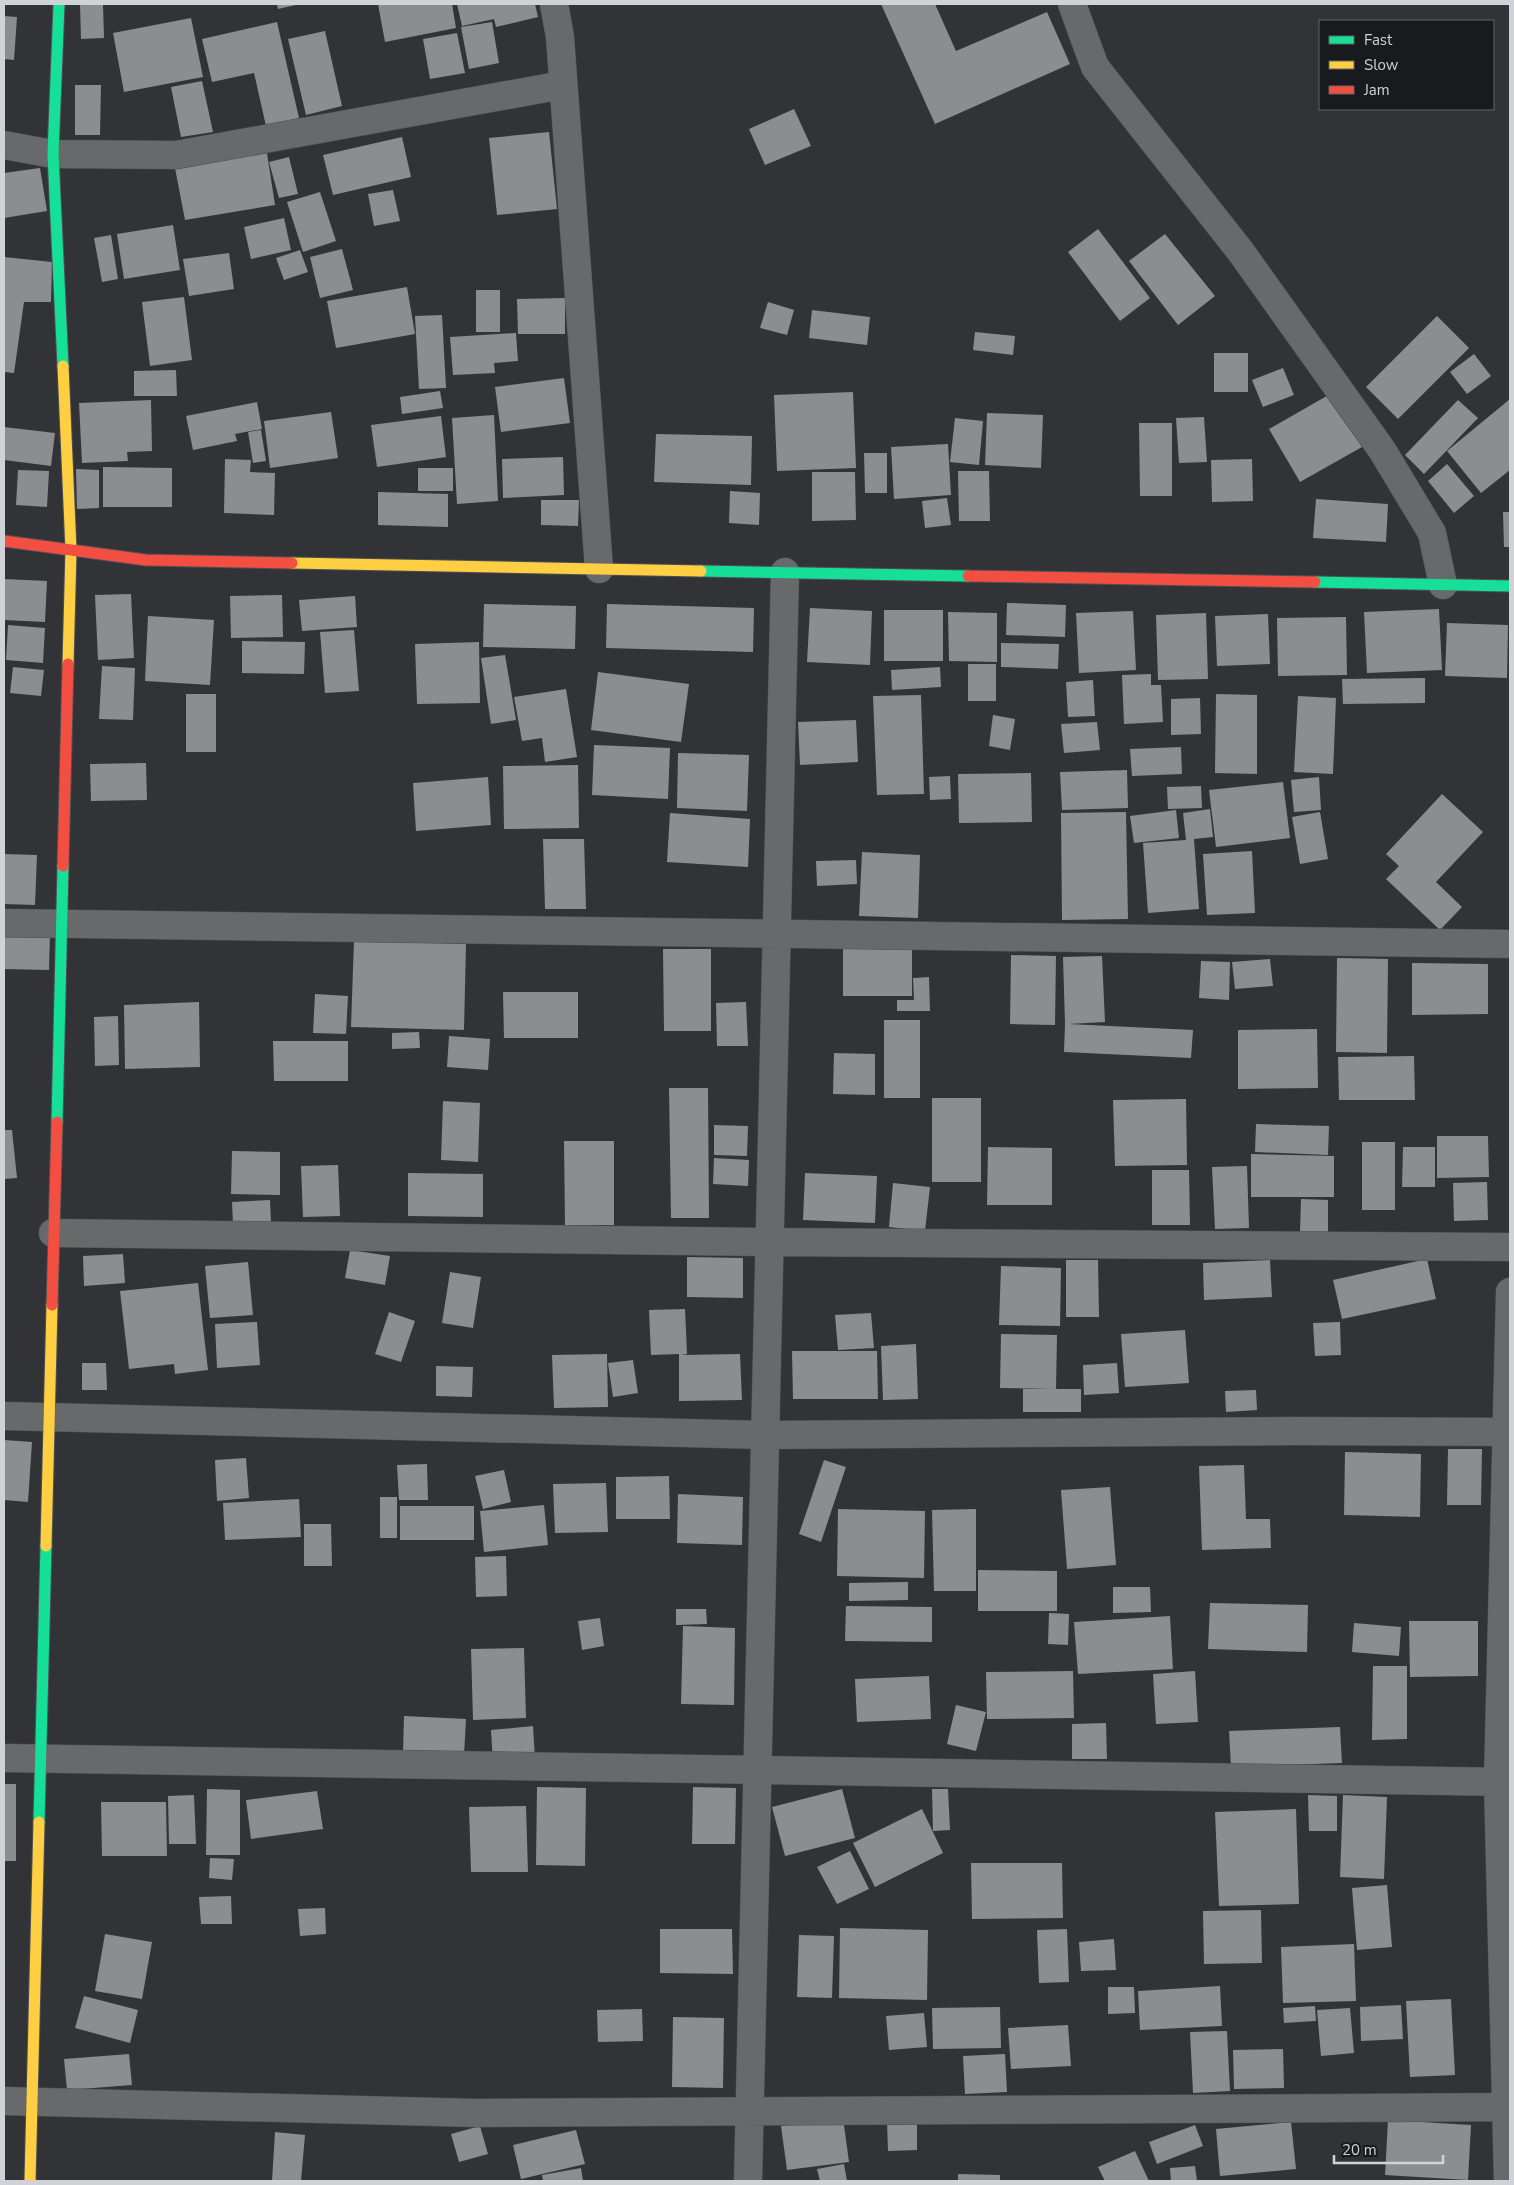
<svg xmlns="http://www.w3.org/2000/svg" width="1514" height="2185" font-family="'Nunito Sans',sans-serif">
	<style>
		.building { fill: #8c8d90 }
		.lines { fill: none; stroke-linecap: round; stroke-linejoin: round }
		.street-casing { stroke: #4f5053; stroke-width: 29 }
		.fast-casing { stroke: #4f5053; stroke-width: 13 }
		.slow-casing { stroke: #4f5053; stroke-width: 13 }
		.jam-casing { stroke: #4f5053; stroke-width: 13 }
		.street { stroke: #68696a; stroke-width: 28 }
		.fast { stroke: #16e098; stroke-width: 11 }
		.slow { stroke: #ffcf43; stroke-width: 11 }
		.jam { stroke: #f24e42; stroke-width: 11 }
	</style>
	<rect width="100%" height="100%" fill="#323337"/>
	<path class="building" d="M80,4H103L104,38L81,39Z
		M277,4H296V5L278,9Z
		M378,4H452L456,28L385,42Z
		M457,4H535L538,17L496,27L494,19L462,26Z
		M881,4H935L956,51L1047,12L1070,64L935,124Z
		M4,16L17,17L14,60L4,59Z
		M191,18L203,77L124,92L113,33Z
		M277,22L299,118L266,126L254,73L212,82L202,39Z
		M492,22L499,63L469,69L461,27Z
		M325,31L342,106L306,115L288,39Z
		M457,33L465,73L430,79L423,39Z
		M202,81L213,132L181,137L171,87Z
		M75,85H101L100,135H75Z
		M794,109L811,146L765,165L749,129Z
		M549,132L557,209L497,215L489,138Z
		M402,137L411,177L333,195L323,155Z
		M267,153L275,205L185,220L175,168Z
		M289,157L298,194L279,198L269,162Z
		M40,168L47,211L4,218V173Z
		M393,190L400,221L374,226L368,194Z
		M320,192L336,241L303,252L287,202Z
		M284,218L291,250L251,259L244,227Z
		M173,225L180,270L124,279L117,234Z
		M1098,229L1150,298L1120,321L1068,252Z
		M1165,234L1215,296L1178,325L1129,261Z
		M111,235L118,279L102,282L94,238Z
		M342,249L353,290L320,298L310,257Z
		M300,250L308,272L284,280L276,258Z
		M229,253L234,289L189,296L183,259Z
		M4,257L52,262L51,302H24L14,373L4,372Z
		M407,287L415,334L336,348L327,301Z
		M476,290H500V332H476Z
		M184,297L192,360L150,366L142,302Z
		M565,298V334H518L517,299Z
		M768,302L794,310L787,335L760,328Z
		M812,310L870,317L867,345L809,338Z
		M442,315L446,388L419,389L415,316Z
		M1437,316L1469,348L1398,419L1366,387Z
		M975,332L1015,336L1013,355L973,350Z
		M516,333L518,361L494,363L495,373L453,375L450,337Z
		M1214,353H1248V392H1214Z
		M1474,354L1491,376L1467,394L1450,372Z
		M1283,368L1294,395L1263,407L1252,380Z
		M176,370L177,396H134V371Z
		M564,378L570,423L501,432L495,387Z
		M440,391L443,408L402,414L400,397Z
		M853,392L856,468L777,471L774,395Z
		M1332,393L1362,447L1300,482L1269,429Z
		M1510,399V470L1481,493L1447,451Z
		M151,400L152,451L127,452L128,461L82,463L79,403Z
		M1458,400L1478,418L1424,474L1405,455Z
		M257,402L262,429L235,434L237,441L193,450L186,416Z
		M331,412L338,458L270,468L264,421Z
		M987,413L1043,415L1041,468L985,465Z
		M494,415L498,501L457,504L452,418Z
		M441,416L446,457L377,467L371,425Z
		M1204,417L1207,462L1179,463L1176,418Z
		M955,418L983,421L979,465L950,462Z
		M1139,423H1172V496H1140Z
		M4,427L55,433L51,466L4,460Z
		M261,430L266,461L253,463L248,432Z
		M656,434L752,436L751,485L654,482Z
		M948,444L951,495L894,499L891,447Z
		M864,453H887V493H865Z
		M563,457L564,495L503,498L502,459Z
		M225,459L251,460L250,472L275,473L274,515L224,513Z
		M1252,459L1253,501L1212,502L1211,460Z
		M1447,464L1474,496L1454,513L1428,481Z
		M103,467L172,468V507H103Z
		M418,468H453V491H418Z
		M76,469L99,470V508L77,509Z
		M18,470L49,471L47,507L16,505Z
		M958,471H989L990,521H959Z
		M812,472H855L856,520L812,521Z
		M730,491L760,493L759,525L729,523Z
		M378,492L448,494V527L378,525Z
		M947,498L951,525L925,528L922,501Z
		M1316,499L1388,504L1386,542L1313,538Z
		M541,500H579L578,526L541,525Z
		M1503,512H1510V547H1504Z
		M4,579L47,581L45,622L4,620Z
		M131,594L134,658L98,660L95,595Z
		M282,595L283,637L231,638L230,596Z
		M355,596L357,627L302,631L299,600Z
		M1007,603L1066,605L1065,637L1006,635Z
		M484,604L576,606L575,649L483,647Z
		M607,604L754,608L753,652L606,648Z
		M810,608L872,611L870,665L807,662Z
		M1439,609L1442,670L1367,673L1364,612Z
		M884,610H943V661H884Z
		M1133,611L1136,670L1079,673L1076,613Z
		M948,612L997,613V662L949,661Z
		M1206,613L1208,679L1158,680L1156,615Z
		M1268,614L1270,664L1217,666L1215,616Z
		M148,616L214,620L210,685L145,681Z
		M1346,617L1347,675L1278,676L1277,618Z
		M1447,623L1508,625L1507,678L1445,676Z
		M8,625L45,628L43,663L6,660Z
		M354,630L359,691L325,693L320,632Z
		M242,641L305,642L304,674L242,673Z
		M479,642L480,703L417,704L415,644Z
		M1001,643L1059,644L1058,669L1001,667Z
		M505,655L516,720L491,724L481,658Z
		M968,664H996V701H968Z
		M102,666L135,668L133,720L99,719Z
		M13,667L44,670L41,696L10,693Z
		M940,667L941,687L892,690L891,670Z
		M598,672L689,684L681,742L591,730Z
		M1151,674V685H1161L1163,722L1124,724L1122,675Z
		M1425,678V703L1343,704L1342,679Z
		M1093,680L1095,716L1068,717L1066,682Z
		M566,689L577,757L545,762L542,738L522,741L514,697Z
		M186,694H216V752H186Z
		M1216,694L1257,695V774L1215,773Z
		M921,695L924,794L877,795L873,696Z
		M1298,696L1336,698L1333,774L1294,772Z
		M1200,698L1201,734L1171,735V699Z
		M993,715L1015,719L1010,750L989,746Z
		M856,720L858,762L800,765L798,722Z
		M1097,722L1100,750L1064,753L1061,724Z
		M594,745L670,748L668,799L592,795Z
		M1181,747L1182,774L1132,776L1130,749Z
		M678,753L749,755L747,811L677,808Z
		M146,763L147,800L91,801L90,764Z
		M578,765L579,828L504,829L503,766Z
		M1127,770L1128,808L1062,810L1060,772Z
		M1031,773L1032,822L959,823L958,774Z
		M950,776L951,799L930,800L929,777Z
		M488,777L491,825L416,831L413,783Z
		M1319,777L1321,810L1294,812L1291,780Z
		M1283,782L1290,838L1216,847L1209,790Z
		M1201,786L1202,808L1168,809L1167,787Z
		M1442,794L1483,832L1436,882L1462,907L1440,930L1386,879L1399,866L1386,854Z
		M1210,809L1213,837L1194,839L1199,909L1148,913L1143,843L1186,840L1183,813Z
		M1176,810L1179,838L1134,843L1130,816Z
		M1126,812L1128,919L1062,920L1061,813Z
		M1320,812L1328,859L1300,864L1292,817Z
		M670,813L750,819L748,867L667,862Z
		M543,839H584L586,909H545Z
		M1252,851L1255,913L1207,915L1203,854Z
		M862,852L920,855L918,918L859,916Z
		M4,854L37,855L35,905L4,904Z
		M856,860L857,884L817,886L816,861Z
		M4,933L50,934L49,970L4,969Z
		M354,940L466,944L464,1030L351,1027Z
		M843,946H912V996H843Z
		M663,949H711V1031H664Z
		M1011,955L1056,956L1055,1025L1010,1024Z
		M1102,956L1105,1022L1068,1024L1193,1030L1191,1058L1064,1052L1065,1024L1063,957Z
		M1337,958L1388,959L1387,1053L1336,1052Z
		M1270,959L1273,986L1235,989L1232,962Z
		M1201,961L1230,962L1229,1000L1199,998Z
		M1412,963L1488,964V1014L1412,1015Z
		M929,977L930,1011H897V1000H914L913,978Z
		M503,992H578V1038H504Z
		M315,994L348,996L346,1034L313,1033Z
		M199,1002L200,1067L125,1069L124,1005Z
		M746,1002L748,1046H717L716,1003Z
		M118,1016L119,1065L95,1066L94,1017Z
		M884,1020H920V1098H884Z
		M1317,1029L1318,1088L1238,1089V1030Z
		M419,1032L420,1048L392,1049V1033Z
		M449,1036L490,1039L488,1070L447,1067Z
		M273,1041H348V1081H274Z
		M834,1053L875,1054V1095L833,1094Z
		M1414,1056L1415,1100H1339L1338,1057Z
		M669,1088H708L709,1218H671Z
		M932,1098H981V1182H932Z
		M1186,1099L1187,1165L1115,1166L1113,1100Z
		M443,1101L480,1103L478,1162L441,1160Z
		M1256,1124L1329,1126L1328,1155L1255,1152Z
		M714,1125L748,1126L747,1156L714,1155Z
		M4,1130H12L17,1178L4,1179Z
		M1437,1136H1488L1489,1177L1437,1178Z
		M564,1141H614V1225H565Z
		M1362,1142H1395V1210H1362Z
		M988,1147L1052,1148V1205H987Z
		M1403,1147H1435V1187H1402Z
		M232,1151L280,1152V1195L231,1194Z
		M1251,1154L1334,1156V1197H1251Z
		M714,1158L749,1160L748,1186L713,1184Z
		M338,1165L340,1216L303,1217L301,1166Z
		M1247,1166L1249,1228L1215,1229L1212,1167Z
		M1152,1170H1189L1190,1225H1152Z
		M408,1173L483,1174V1217L408,1216Z
		M805,1173L877,1176L875,1223L803,1220Z
		M1487,1182L1488,1220L1454,1221L1453,1183Z
		M893,1183L930,1187L925,1231L889,1227Z
		M1301,1199L1328,1200V1233L1300,1232Z
		M270,1200L271,1222L233,1224L232,1202Z
		M350,1250L390,1256L385,1285L345,1278Z
		M123,1254L125,1283L84,1286L83,1256Z
		M687,1257L743,1258V1298L687,1297Z
		M1427,1259L1436,1299L1342,1319L1333,1280Z
		M1066,1260H1098L1099,1317H1066Z
		M1270,1260L1272,1297L1204,1300L1203,1263Z
		M248,1262L253,1315L210,1318L205,1266Z
		M1001,1266L1061,1268L1060,1326L999,1325Z
		M450,1272L481,1277L473,1328L442,1323Z
		M198,1283L208,1370L175,1374L174,1364L129,1369L120,1291Z
		M685,1309L687,1354L681,1355L740,1354L742,1400L679,1401V1354L651,1355L649,1310Z
		M389,1312L415,1321L401,1362L375,1354Z
		M871,1313L874,1348L838,1350L835,1315Z
		M257,1322L260,1365L217,1368L215,1324Z
		M1340,1322L1341,1355L1315,1356L1313,1323Z
		M1185,1330L1189,1383L1125,1387L1121,1334Z
		M1001,1334L1057,1335L1056,1389L1000,1388Z
		M916,1344L918,1399L883,1400L881,1346Z
		M792,1351H877L878,1399H793Z
		M607,1354L608,1407L554,1408L552,1355Z
		M633,1360L638,1393L613,1397L608,1363Z
		M82,1363H106L107,1390H82Z
		M1117,1363L1119,1393L1084,1395L1083,1365Z
		M436,1366L473,1367L472,1397L436,1396Z
		M1023,1389H1081V1412H1023Z
		M1256,1390L1257,1410L1226,1412L1225,1391Z
		M4,1440L32,1442L28,1502L4,1500Z
		M1448,1449H1482L1481,1505H1447Z
		M1345,1452L1421,1454L1420,1517L1344,1515Z
		M246,1458L249,1498L217,1501L215,1460Z
		M824,1460L846,1467L821,1542L799,1534Z
		M427,1464L428,1500H399L397,1465Z
		M1244,1465L1246,1519H1270L1271,1548L1202,1550L1199,1466Z
		M504,1470L511,1502L483,1509L475,1476Z
		M669,1476L670,1519H616V1477Z
		M606,1483L608,1532L555,1533L553,1484Z
		M1110,1487L1116,1565L1067,1569L1061,1490Z
		M678,1494L743,1497L742,1545L677,1543Z
		M380,1497H397V1538H380Z
		M299,1499L301,1537L225,1540L223,1503Z
		M544,1505L548,1545L484,1552L480,1511Z
		M400,1506H474V1540H400Z
		M838,1509L925,1511L924,1578L837,1576Z
		M976,1509V1591H934L932,1510Z
		M304,1524H331L332,1566H304Z
		M506,1556L507,1596L476,1597L475,1557Z
		M978,1570L1057,1571V1611H978Z
		M908,1582V1600L849,1601V1583Z
		M1113,1587H1150L1151,1612L1113,1613Z
		M1210,1603L1308,1605L1307,1652L1208,1649Z
		M846,1606L932,1607V1642L845,1641Z
		M676,1609H706L707,1624L676,1625Z
		M1049,1613L1069,1614L1068,1645L1048,1644Z
		M1170,1616L1173,1669L1078,1674L1074,1622Z
		M600,1618L604,1646L582,1650L578,1621Z
		M1409,1621H1478V1676L1410,1677Z
		M1354,1623L1401,1627L1399,1656L1352,1652Z
		M683,1626L735,1628L734,1705L681,1704Z
		M524,1648L526,1718L473,1720L471,1649Z
		M1373,1666H1407V1739L1372,1740Z
		M1073,1671L1074,1718L987,1719L986,1672Z
		M1195,1671L1198,1722L1156,1724L1153,1674Z
		M929,1676L931,1719L857,1722L855,1679Z
		M956,1705L986,1712L976,1751L947,1744Z
		M404,1716L466,1719L464,1755L403,1752Z
		M1106,1723L1107,1759H1072V1724Z
		M533,1726L535,1759L493,1762L491,1730Z
		M1340,1727L1342,1763L1231,1767L1229,1731Z
		M4,1784H16V1861H4Z
		M537,1787L586,1788L585,1866L536,1865Z
		M693,1787L736,1788L735,1844H692Z
		M207,1789L240,1790V1855H206Z
		M842,1789L855,1838L785,1856L772,1807Z
		M932,1789H948L950,1830L933,1831Z
		M317,1791L323,1829L251,1839L246,1800Z
		M194,1795L196,1844H169L168,1796Z
		M1308,1795L1337,1796V1831H1309Z
		M1343,1795L1387,1797L1384,1879L1340,1877Z
		M101,1802H166L167,1856H102Z
		M526,1806L528,1872H471L469,1807Z
		M922,1809L943,1853L875,1887L853,1843Z
		M1296,1809L1299,1904L1219,1906L1215,1812Z
		M850,1851L869,1889L837,1904L817,1867Z
		M210,1858L234,1859L232,1880L209,1878Z
		M971,1863H1062L1063,1918L972,1919Z
		M1387,1885L1392,1947L1357,1950L1352,1888Z
		M231,1896L232,1924H201L199,1897Z
		M325,1908L326,1934L300,1936L298,1909Z
		M1261,1910L1262,1963L1204,1964L1203,1911Z
		M840,1928L928,1930L927,2000L839,1998Z
		M660,1929H732L733,1974L660,1973Z
		M1067,1929L1069,1982L1039,1983L1037,1930Z
		M105,1934L152,1942L142,1999L95,1991Z
		M799,1935L834,1936L832,1998L797,1997Z
		M1114,1939L1116,1970L1081,1971L1079,1942Z
		M1354,1944L1356,2001L1283,2003L1281,1947Z
		M1220,1986L1222,2026L1140,2030L1138,1991Z
		M1108,1987H1134L1135,2013L1108,2014Z
		M84,1996L138,2010L130,2043L75,2028Z
		M1451,1999L1455,2075L1410,2077L1406,2001Z
		M1401,2005L1403,2039L1361,2041L1360,2007Z
		M1315,2006L1316,2021L1284,2023L1283,2008Z
		M1000,2007L1001,2048L933,2049L932,2008Z
		M1350,2008L1354,2053L1321,2056L1317,2010Z
		M642,2009L643,2041L598,2042L597,2010Z
		M924,2013L927,2047L889,2050L886,2016Z
		M673,2017L724,2018L723,2088L672,2087Z
		M1068,2025L1071,2066L1011,2069L1008,2028Z
		M1227,2031L1230,2091L1193,2093L1190,2032Z
		M1283,2049L1284,2088L1234,2089L1233,2050Z
		M129,2054L132,2085L67,2090L64,2059Z
		M1005,2054L1007,2092L965,2094L963,2056Z
		M843,2118L849,2162L787,2170L781,2126Z
		M917,2120V2150L888,2151L887,2121Z
		M1388,2120L1471,2125L1468,2180L1385,2175Z
		M1291,2122L1296,2169L1220,2176L1216,2129Z
		M1195,2125L1203,2146L1157,2164L1149,2142Z
		M480,2126L488,2154L459,2162L451,2134Z
		M576,2130L585,2164L521,2179L513,2145Z
		M275,2132L305,2135L301,2181H272Z
		M1135,2151L1149,2181H1105L1098,2167Z
		M844,2164L847,2181H820L817,2169Z
		M1195,2166L1197,2181H1171L1170,2168Z
		M581,2168L583,2181H543L542,2175Z
		M958,2174L1000,2175V2181H958Z"/>
	<g class="lines">
		<g class="street-casing">
			<path id="street" d="M554,4L560,37L599,569
				M1072,4L1095,67L1241,252L1382,450L1432,533L1443,585
				M4,145L53,154L176,155L563,85
				M4,923L1510,944
				M53,1233L769,1242L1510,1247
				M4,1416L765,1435L1293,1431L1510,1432
				M4,1758L1510,1782
				M4,2101L476,2113L1510,2107
				M748,2181L785,572
				M1508,2181L1498,1782L1510,1292"/>
		</g>
		<g class="fast-casing">
			<path id="fast" d="M59,4L53,154L63,366
				M701,571L968,576
				M1315,582L1510,586
				M57,1122L63,866
				M39,1822L46,1546"/>
		</g>
		<g class="slow-casing">
			<path id="slow" d="M63,366L71,550L68,664
				M292,563L701,571
				M46,1546L52,1305
				M30,2181L39,1822"/>
		</g>
		<g class="jam-casing">
			<path id="jam" d="M4,541L146,560L292,563
				M968,576L1315,582
				M63,866L68,664
				M52,1305L57,1122"/>
		</g>
		<use href="#street" class="street"/>
		<use href="#fast" class="fast"/>
		<use href="#slow" class="slow"/>
		<use href="#jam" class="jam"/>
	</g>
	<rect width="1514" height="2185" fill="none" stroke="#d1d2d7" stroke-width="10"/>
	<rect x="1319" y="20" width="175" height="90" fill="#191a1d" stroke="#636467"/>
	<rect x="1329" y="36" width="25" height="8" fill="#16e098" stroke="#636467"/>
	<text x="1364" y="45" font-size="15" fill="#d1d2d7">Fast</text>
	<rect x="1329" y="61" width="25" height="8" fill="#ffcf43" stroke="#636467"/>
	<text x="1364" y="70" font-size="15" fill="#d1d2d7">Slow</text>
	<rect x="1329" y="86" width="25" height="8" fill="#f24e42" stroke="#636467"/>
	<text x="1364" y="95" font-size="15" fill="#d1d2d7">Jam</text>
	<path d="M1334 2155v8h109v-8" fill="none" stroke="#d1d2d7" stroke-width="2.5"/>
	<text x="1342" y="2155" font-size="15" fill="#d1d2d7" stroke="#191a1d" stroke-width="4" paint-order="stroke">20 m</text>
</svg>
